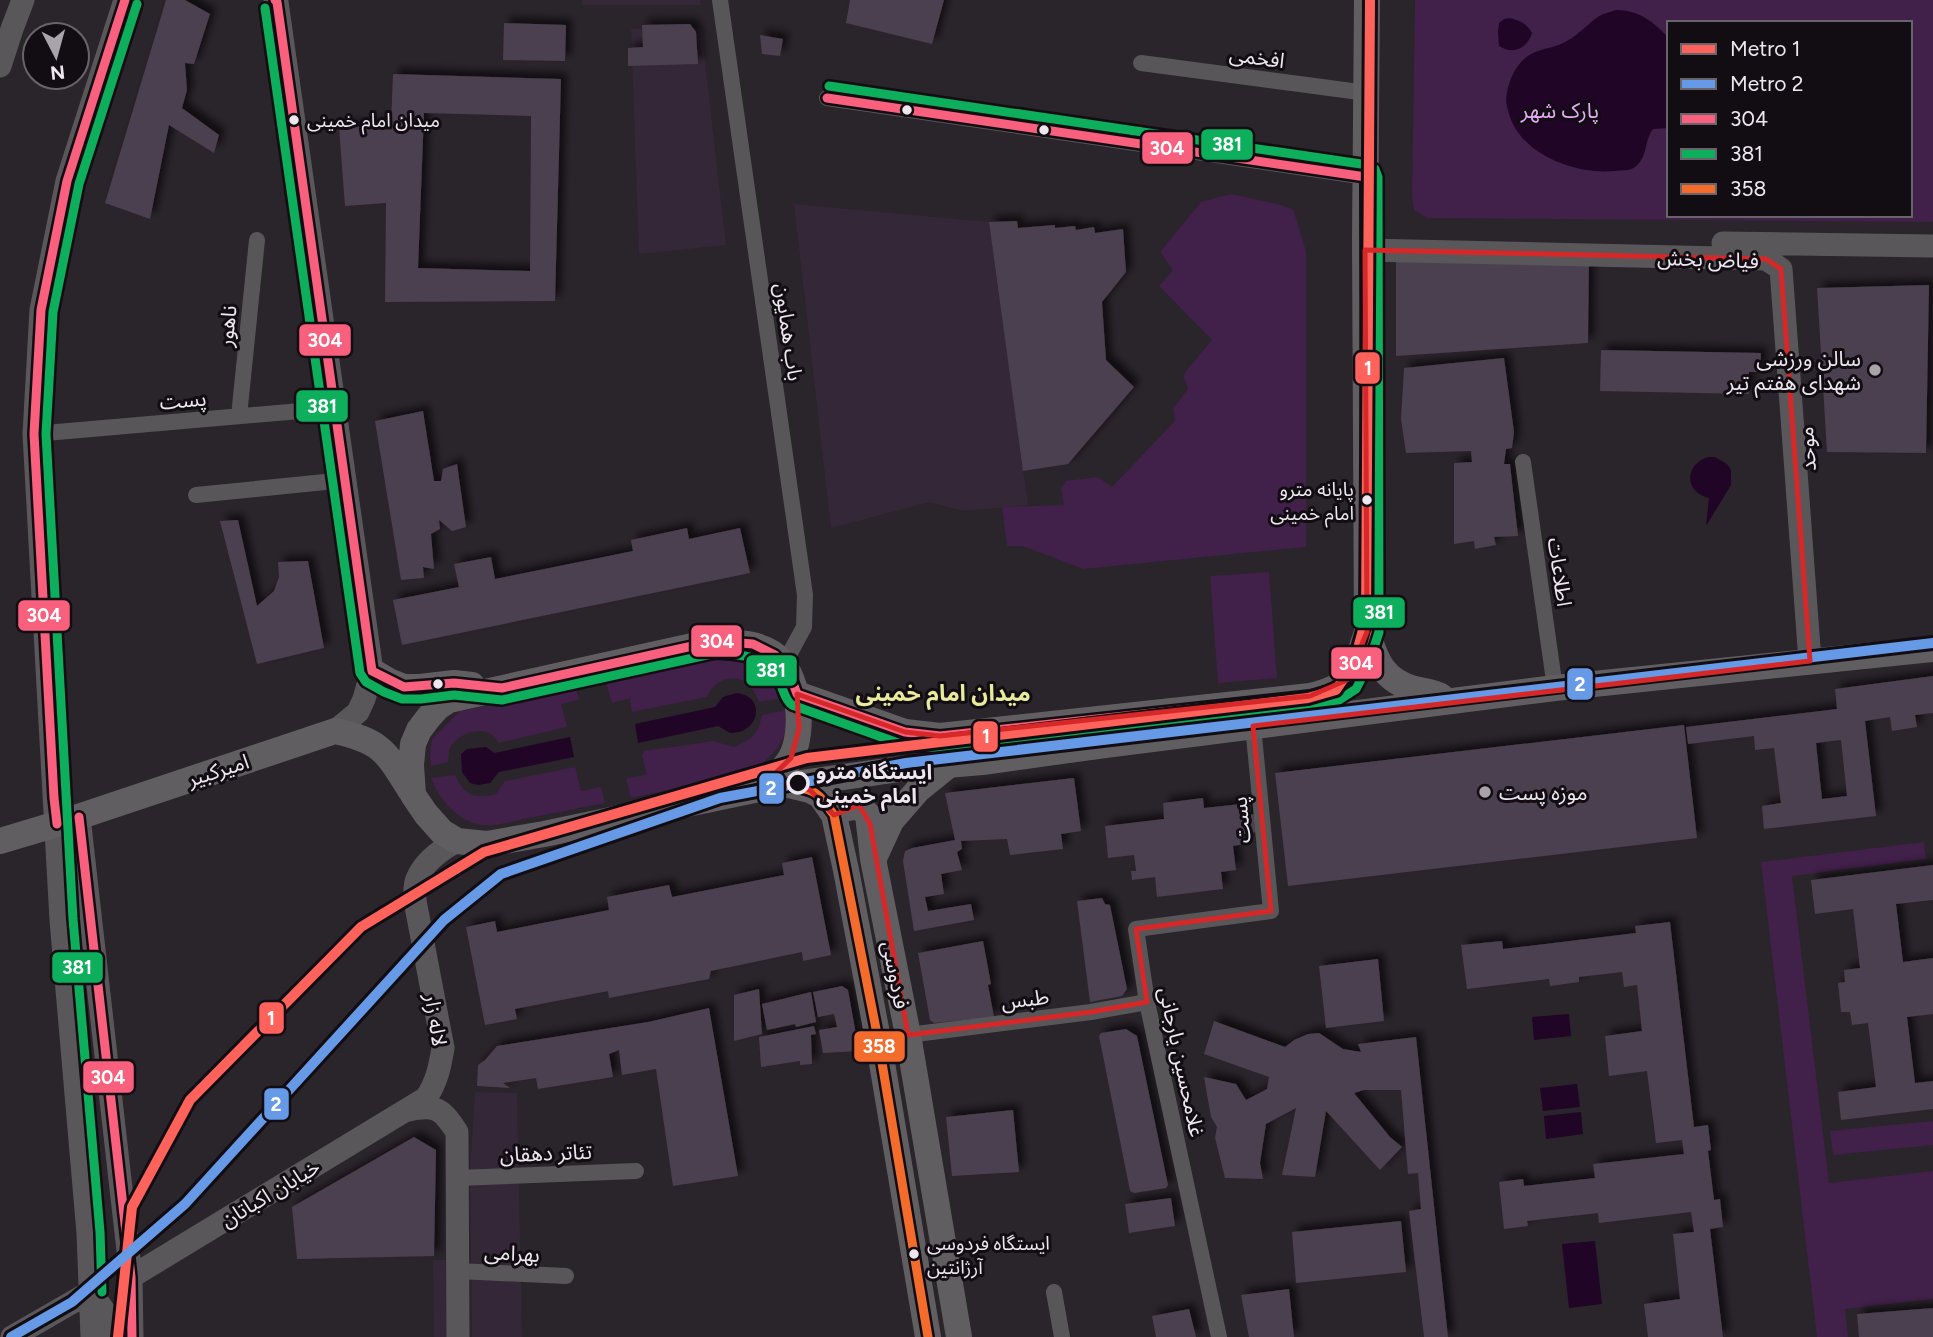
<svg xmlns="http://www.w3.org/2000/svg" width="1933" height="1337" font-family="Figtree,'Noto Sans Arabic',sans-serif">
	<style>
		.built { fill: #342737 }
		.green { fill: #41204a; fill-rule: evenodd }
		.water { fill: #200526 }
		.building { fill: #4c3f4f; fill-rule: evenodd; filter: url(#shadow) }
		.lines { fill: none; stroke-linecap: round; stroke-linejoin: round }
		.street { stroke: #585659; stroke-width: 16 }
		.secondary { stroke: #5a575b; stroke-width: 23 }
		.primary { stroke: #615e62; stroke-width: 26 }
		.bus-1-casing { stroke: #110d12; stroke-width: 14 }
		.bus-2-casing { stroke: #110d12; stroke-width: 14 }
		.bus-3-casing { stroke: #110d12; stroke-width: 14 }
		.bus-1 { stroke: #f8607d; stroke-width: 9 }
		.bus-2 { stroke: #0daf5c; stroke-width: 9 }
		.bus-3 { stroke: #f36c2b; stroke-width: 9 }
		.metro-1-casing { stroke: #110d12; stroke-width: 16 }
		.metro-2-casing { stroke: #110d12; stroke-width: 16 }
		.metro-1 { stroke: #ff625b; stroke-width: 10 }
		.metro-2 { stroke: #6699e6; stroke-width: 10 }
		.marked { fill: none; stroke: #d62828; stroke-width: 5; stroke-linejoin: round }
		.bus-dot { fill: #eee7f0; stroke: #110d12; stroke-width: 2.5 }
		.poi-dot { fill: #a9a3ab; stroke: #110d12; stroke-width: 2.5 }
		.stop-dot { fill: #110d12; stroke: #eee7f0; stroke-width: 3.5 }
		.labels { text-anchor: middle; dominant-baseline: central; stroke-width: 6; stroke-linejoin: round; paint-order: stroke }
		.bus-label { font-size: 19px; fill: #eee7f0; stroke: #110d12; text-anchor: start }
		.street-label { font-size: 21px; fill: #eee7f0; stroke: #110d12 }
		.park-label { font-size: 21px; fill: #e9abf9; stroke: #110d12 }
		.poi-label { font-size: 21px; fill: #eee7f0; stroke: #110d12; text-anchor: end }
		.stop-label { font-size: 21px; font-weight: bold; fill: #eee7f0; stroke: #110d12; text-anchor: start }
		.neighbourhood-label { font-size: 23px; font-weight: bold; fill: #e9eb9c; stroke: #110d12 }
		.line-badge { stroke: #110d12; stroke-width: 2.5 }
		.badge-label { font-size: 19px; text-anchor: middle; font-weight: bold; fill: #fff }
	</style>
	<defs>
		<filter id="shadow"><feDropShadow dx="6" dy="-6" stdDeviation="3.5" flood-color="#0009"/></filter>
	</defs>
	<rect width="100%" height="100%" fill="#2a242b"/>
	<path class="built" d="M582,0H700L701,5H582Z
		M701,28L726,245L639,254L631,29Z
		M794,204L989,222L1028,505L963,511L930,502L831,528Z
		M475,1092L517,1093L522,1337H472L470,1168Z
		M433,1260H450V1337H434Z"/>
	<path class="green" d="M1415,0H1933V222L1427,218L1414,210L1412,196ZM1669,23H1910V215H1669Z
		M1231,194L1277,204L1293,209L1306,251V547L1083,569L1023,546H1007L1002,507L1064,505L1061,488L1066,481L1098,477L1112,487L1175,421L1173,409L1188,389L1183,375L1212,340L1159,286L1173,270L1160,252L1201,202Z
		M1269,572L1277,678L1218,683L1210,576Z
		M730,658C761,662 770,670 783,698L759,702C756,695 752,687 745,682C731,672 712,683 707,697L632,712L630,698L612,703L606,683L703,661Z
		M576,688L579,700L561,704L567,727L498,743C490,723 461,731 451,746C448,751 449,757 448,762L431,766L430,755L432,739L460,711Z
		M785,710L787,728L783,738L778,748L755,771L631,798L626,779L647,774L642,756L644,751L713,741L734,747C753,738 757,736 762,715Z
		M575,767L581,791L601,787L605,803C578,808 551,814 524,819C511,822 495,826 481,825C458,821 439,800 431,778L455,775C465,796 473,799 496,794L505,781Z
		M1924,842L1926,859L1792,876L1829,1183L1933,1171V1299L1845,1309L1848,1337H1817L1761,862Z
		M1933,1121V1145L1833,1155L1830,1131Z"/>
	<path class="water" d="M1616,10C1640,10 1653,22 1669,38V128L1653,129C1644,141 1648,157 1635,167C1630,171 1622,170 1615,171C1576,175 1521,155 1509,114C1507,106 1505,101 1507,93C1509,81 1514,69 1523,60C1537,47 1552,50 1567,41C1580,34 1589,22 1601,15C1605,13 1611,12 1616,10Z
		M1510,18C1521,21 1527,24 1532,33C1527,49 1513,55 1499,46L1498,32L1499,23L1504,19Z
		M1708,457H1715L1727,464L1731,470V485L1706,526L1709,498C1684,492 1684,465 1708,457Z
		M736,693C766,695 761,733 730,733L718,726L638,743L635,724L715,707L723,697Z
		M570,737L574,757L499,772L490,783L478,785L470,783L462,772L461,754L467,749L486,747L494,753Z
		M1569,1014L1571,1036L1534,1040L1532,1017Z
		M1577,1084L1580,1107L1543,1111L1540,1088Z
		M1581,1112L1583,1134L1546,1139L1544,1116Z
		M1595,1241L1602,1304L1569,1308L1562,1244Z"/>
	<path class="building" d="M166,0H185L210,14L194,64L185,63L187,90L182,108L219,135L214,153L169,125L150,219L105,203Z
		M850,0H944L932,44L846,23Z
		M504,23L566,25L565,61L503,60Z
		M690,24L696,32L698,64L628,66V48L643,47L642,25Z
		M760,35L783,39L780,56L762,54Z
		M393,74L561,79L555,301L385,302L386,203L345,206L339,127L391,125ZM424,113L531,116L530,271L418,268Z
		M1017,221L1018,228L1055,225V228L1075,226L1076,230L1094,227L1095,233L1123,229L1126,272L1102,302L1106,360L1134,387L1068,464L1023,471L989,222Z
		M1396,256H1589L1588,343L1396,356Z
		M1929,285L1926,453L1827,452L1817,288Z
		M1601,350L1761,353L1760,372H1749V394L1600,391Z
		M1504,358L1514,432L1512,448L1506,449L1504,464H1510L1518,536L1494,537L1496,545L1475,549L1474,541L1454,544V463L1472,462L1471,451L1406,453L1401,419L1404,368Z
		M423,411L434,481H441L443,469L457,464L466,527L452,531L439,520L440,529L431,534L434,569L423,567L424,578L401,580L375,421Z
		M238,520L257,606L274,591L279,577L278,562L308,561L324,648L257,664L220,521Z
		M687,528L689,539L740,528L750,573L402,645L393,600L459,587L454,564L491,557L495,579L633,551L631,540Z
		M1933,676V713L1915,715L1917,727L1892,731L1890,717L1865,721L1876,816L1764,829L1762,806L1781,803L1774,748L1755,750L1754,736L1688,744L1686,727L1837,709L1835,689ZM1841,740L1847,796L1822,799L1816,743Z
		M1684,725L1697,838L1288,886L1275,773Z
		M1074,778L1081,831L1061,834L1063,849L1010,855L1007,839L961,841L962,849L957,852L962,870L941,874L944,894L925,897L928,911L971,904L974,920L914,931L903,861L905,851L912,848L955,840L945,793Z
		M1203,798L1204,808L1250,803L1251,814L1255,815L1257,832L1244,834L1245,844L1233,846L1236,870L1221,872L1223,889L1157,897L1155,877L1132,880L1131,871H1136L1134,855L1108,858L1105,826L1164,819L1163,803Z
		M812,857L831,955L803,961L802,952L711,971L709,979L609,998L608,991L515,1009L517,1019L485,1025L466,927L495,921L497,932L609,910L607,897L669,885L672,897L784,875L782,863Z
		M1933,865V900L1896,904L1903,962L1933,958V1014L1907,1017L1915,1083L1933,1081V1109L1841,1120L1838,1092L1876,1087L1868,1023L1852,1025L1850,1012H1841L1838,983L1845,982L1844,970L1860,968L1853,909L1815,914L1811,880Z
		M1102,898L1105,904L1110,905L1127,989L1122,996L1090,1002L1077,901Z
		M1670,922L1694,1127L1708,1125L1711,1150L1708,1151L1714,1200L1720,1199L1723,1227L1710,1229L1723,1337H1648L1644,1304L1680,1299L1673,1234L1694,1232L1691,1212L1599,1223L1598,1213L1527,1221L1528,1226L1504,1229L1499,1182L1523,1179L1524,1186L1595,1178L1593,1164L1684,1154L1682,1140L1656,1143L1647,1071L1609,1076L1605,1036L1642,1031L1637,985L1624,987L1622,972L1579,977V982L1550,986L1549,979L1467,989L1461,945L1502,941L1503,949L1636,933L1635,926Z
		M983,941L991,984L988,985L994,1017L934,1023L930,1020L918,953Z
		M1378,959L1384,1021L1326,1028L1319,966Z
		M842,986L848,990L859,1051L823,1053L819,1030L837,1027L834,1014L818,1017L813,992Z
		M759,989L762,1034L734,1041V995Z
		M811,992L816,1022L796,1027L795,1024L767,1030L762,1004Z
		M709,1008L738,1176L673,1186L656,1069L622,1075L619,1050L609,1054L613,1077L538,1089L536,1078L503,1083L510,1088L477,1086L478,1065L485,1060L497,1046L648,1022Z
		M1214,1021L1285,1047L1294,1040L1308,1034L1319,1033L1343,1049L1361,1052L1358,1044L1416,1037L1448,1337H1424L1409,1211L1421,1209L1418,1173L1408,1174L1401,1090H1364L1354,1093L1390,1137L1402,1147L1380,1170L1326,1111L1315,1177L1282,1175L1296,1108L1266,1124L1260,1163L1263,1179L1225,1178L1215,1138L1217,1127L1211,1117L1204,1077L1236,1084L1246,1100L1267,1089L1269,1077L1204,1054Z
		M814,1026L816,1034L811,1035L812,1064L800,1065V1061L761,1067L759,1037Z
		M1126,1029L1137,1036L1168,1185L1166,1188L1134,1193L1130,1191L1099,1036L1101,1033Z
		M1013,1110L1019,1172L952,1176L946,1117Z
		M414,1137L436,1150L434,1256L297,1259L292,1207Z
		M1171,1198L1175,1226L1129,1233L1125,1204Z
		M1401,1221L1406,1272L1296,1283L1292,1232Z
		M1289,1289L1294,1337H1249L1241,1295Z
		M1933,1308V1337H1859L1857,1314Z
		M1189,1309L1196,1337H1156L1152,1316Z"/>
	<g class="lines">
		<path class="street" d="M720,0L805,595L804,627L783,666
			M1141,63L1367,93
			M827,98L1366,177
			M239,416L257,240
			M34,434L335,408
			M1523,462L1555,688
			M196,495L345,480
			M908,1035L1091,1012L1147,1002
			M457,1178L636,1171
			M457,1271L566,1276
			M1054,1292L1062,1337
			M1219,1337L1147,1002L1136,929L1271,911L1253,726"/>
		<path class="secondary" d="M275,0L277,2L372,671L364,699L358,712L335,731
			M0,66L12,29L23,0
			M1723,243L1933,246
			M1365,250L1766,259L1781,269L1810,661
			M79,817L131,1277L132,1337
			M409,1110C436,1104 442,1109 457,1132L458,1337
			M131,1277L426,1098C437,1082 440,1066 443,1048L415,901C415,894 414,885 417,879C424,862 442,849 457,841
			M90,1292L108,1316V1337
			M12,1337L90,1292
			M92,1337L88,1233L61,920L34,434L41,310L67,181L125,0"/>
		<path class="primary" d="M1367,0L1365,239L1367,632C1376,660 1383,681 1415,689C1425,692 1433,691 1442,697
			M372,671L389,681L404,687H420L454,683L472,685
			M797,694L905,732L940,736L1310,696C1354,686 1354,670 1367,632
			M789,785L810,790L820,795L834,815L846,870L878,1039L928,1337
			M759,789C770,781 783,771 790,759C806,733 800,671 772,653C755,642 735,643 715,641L449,700L438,707L429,717L419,730L413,744L411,765L413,795L426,814L442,832L457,841L487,844L544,834L759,789L900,769L982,762L1105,745L1555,688L1933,649
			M834,815L843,809L854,807L861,808L868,815L873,859L908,1035L959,1337
			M0,841L57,824L335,731C381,741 386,751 410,790
			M874,858L891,821L918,790L949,765"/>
		<g class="bus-1-casing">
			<path id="bus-1" d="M275,0L277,2L372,671L404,687L454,683L502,688L715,641L753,644L775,655L790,675L797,694L905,732L940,736L1310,696C1354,686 1354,671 1367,632L1366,177L827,98
				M79,817L131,1277L132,1337
				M57,824L54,798L34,434L41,310L67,181L125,0"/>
		</g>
		<g class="bus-2-casing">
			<path id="bus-2" d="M265,8L360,673L366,682L384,692L402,699H421L454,695L502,700L716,653C742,655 764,654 779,681C784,690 784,699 792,705L901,744L940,748L1311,708L1336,702L1356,689L1368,666L1379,632L1378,177L1375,169L1368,165L829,86
				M102,1292L100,1232L73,919L46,434L53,312L79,184L137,4"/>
		</g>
		<g class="bus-3-casing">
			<path id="bus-3" d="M787,785C817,791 816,790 834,815L878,1039L928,1337"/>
		</g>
		<use href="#bus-1" class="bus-1"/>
		<use href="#bus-2" class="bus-2"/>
		<use href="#bus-3" class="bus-3"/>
		<g class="metro-1-casing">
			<path id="metro-1" d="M118,1337L132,1207L190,1100L361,927L484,852L807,758L1308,698L1336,690L1354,663L1366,619L1370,0"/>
		</g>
		<g class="metro-2-casing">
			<path id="metro-2" d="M11,1337L72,1302L185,1204L444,920L501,874L720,798L906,763L1933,643"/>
		</g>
		<use href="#metro-1" class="metro-1"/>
		<use href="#metro-2" class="metro-2"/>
	</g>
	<path class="marked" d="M1365,250L1766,259L1781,269L1810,661L1253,726L1271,911L1136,929L1147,1002L1091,1012L908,1035L870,824L859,805L834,815L810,790L787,785L759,789L791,758L799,729L797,694L905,732L940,736L1310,696L1347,680L1367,632Z"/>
	<g class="bus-dot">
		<circle cx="907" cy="110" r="6"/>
		<circle cx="294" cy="120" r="6"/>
		<circle cx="1044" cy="130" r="6"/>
		<circle cx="1367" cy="500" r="6"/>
		<circle cx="438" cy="684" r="6"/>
		<circle cx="914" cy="1254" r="6"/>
	</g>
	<g class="poi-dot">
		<circle cx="1875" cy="370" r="7"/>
		<circle cx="1485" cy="792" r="7"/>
	</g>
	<circle class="stop-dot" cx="798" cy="783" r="10"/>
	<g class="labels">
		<g class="bus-label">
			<text x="307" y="120">میدان امام خمینی</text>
			<text x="1354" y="489" text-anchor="end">پایانه مترو<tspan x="1354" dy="24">امام خمینی</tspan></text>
			<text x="927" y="1243">ایستگاه فردوسی<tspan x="927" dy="24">آرژانتین</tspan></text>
		</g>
		<g class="street-label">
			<text transform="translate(1257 57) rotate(8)">افخمی</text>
			<text transform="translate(1708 259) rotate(2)">فیاض بخش</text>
			<text transform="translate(227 326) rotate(-84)">ناهور</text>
			<text transform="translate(789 332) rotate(82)">باب همایون</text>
			<text transform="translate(183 400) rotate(-5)">پست</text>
			<text transform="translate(1807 449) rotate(-94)">موحد</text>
			<text transform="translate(1560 572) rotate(82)">اطلاعات</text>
			<text transform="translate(218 770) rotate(-18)">امیرکبیر</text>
			<text transform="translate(1241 820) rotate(-95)">پست</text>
			<text transform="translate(896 975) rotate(79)">فردوسی</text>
			<text transform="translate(1025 999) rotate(-7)">طبس</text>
			<text transform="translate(436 1020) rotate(81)">لاله زار</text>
			<text transform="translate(1182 1062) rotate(78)">غلامحسین یارجانی</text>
			<text transform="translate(546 1153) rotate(-2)">تئاتر دهقان</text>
			<text transform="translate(270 1193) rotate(-31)">خیابان اکباتان</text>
			<text transform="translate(512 1253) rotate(3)">بهرامی</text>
		</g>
		<g class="park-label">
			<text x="1560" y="110">پارک شهر</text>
		</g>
		<g class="poi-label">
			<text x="1861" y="358">سالن ورزشی<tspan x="1861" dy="24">شهدای هفتم تیر</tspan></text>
			<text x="1499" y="792" text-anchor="start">موزه پست</text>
		</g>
		<g class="stop-label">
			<text x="816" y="771">ایستگاه مترو<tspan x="816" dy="24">امام خمینی</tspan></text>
		</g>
		<g class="neighbourhood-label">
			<text x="943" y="693">میدان امام خمینی</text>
		</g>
	</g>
	<g class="line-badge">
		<rect x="1200" y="128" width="54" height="33" rx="7" fill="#0daf5c"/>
		<rect x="1141" y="131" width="53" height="34" rx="7" fill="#f8607d"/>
		<rect x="298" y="323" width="54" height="34" rx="7" fill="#f8607d"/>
		<rect x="1354" y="351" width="27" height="34" rx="7" fill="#ff625b"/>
		<rect x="295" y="389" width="54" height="34" rx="7" fill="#0daf5c"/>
		<rect x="1352" y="596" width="54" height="33" rx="7" fill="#0daf5c"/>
		<rect x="17" y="599" width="54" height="33" rx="7" fill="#f8607d"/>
		<rect x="690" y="624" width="53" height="34" rx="7" fill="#f8607d"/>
		<rect x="1330" y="646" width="53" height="34" rx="7" fill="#f8607d"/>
		<rect x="745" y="654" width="53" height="33" rx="7" fill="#0daf5c"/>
		<rect x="1566" y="667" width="28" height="34" rx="7" fill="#6699e6"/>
		<rect x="972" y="720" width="27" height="33" rx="7" fill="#ff625b"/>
		<rect x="758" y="772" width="27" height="33" rx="7" fill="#6699e6"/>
		<rect x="51" y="951" width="53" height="33" rx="7" fill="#0daf5c"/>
		<rect x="258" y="1001" width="27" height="34" rx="7" fill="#ff625b"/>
		<rect x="853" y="1030" width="53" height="33" rx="7" fill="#f36c2b"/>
		<rect x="82" y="1060" width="53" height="34" rx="7" fill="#f8607d"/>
		<rect x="263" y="1087" width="27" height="34" rx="7" fill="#6699e6"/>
	</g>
	<g class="badge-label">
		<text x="1227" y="151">381</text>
		<text x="1167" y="155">304</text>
		<text x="325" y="347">304</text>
		<text x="1368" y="375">1</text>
		<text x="322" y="413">381</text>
		<text x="1379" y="619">381</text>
		<text x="44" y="622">304</text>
		<text x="717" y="648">304</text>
		<text x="1356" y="670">304</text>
		<text x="771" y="677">381</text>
		<text x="1580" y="691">2</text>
		<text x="986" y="743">1</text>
		<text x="771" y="795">2</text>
		<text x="77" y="974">381</text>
		<text x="271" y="1025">1</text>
		<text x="879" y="1053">358</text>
		<text x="108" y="1084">304</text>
		<text x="276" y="1111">2</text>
	</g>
	<rect x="1667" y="21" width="245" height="196" fill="#110d12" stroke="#69646b" stroke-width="2"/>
	<rect x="1681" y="44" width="35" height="10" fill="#ff625b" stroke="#69646b" stroke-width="2"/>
	<text x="1730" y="56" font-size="21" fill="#eee7f0">Metro 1</text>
	<rect x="1681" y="79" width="35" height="10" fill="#6699e6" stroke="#69646b" stroke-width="2"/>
	<text x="1730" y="91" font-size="21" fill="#eee7f0">Metro 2</text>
	<rect x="1681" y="114" width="35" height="10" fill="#f8607d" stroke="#69646b" stroke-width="2"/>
	<text x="1730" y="126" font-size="21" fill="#eee7f0">304</text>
	<rect x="1681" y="149" width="35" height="10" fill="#0daf5c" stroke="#69646b" stroke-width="2"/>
	<text x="1730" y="161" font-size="21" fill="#eee7f0">381</text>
	<rect x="1681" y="184" width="35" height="10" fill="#f36c2b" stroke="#69646b" stroke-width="2"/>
	<text x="1730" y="196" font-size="21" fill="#eee7f0">358</text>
	<g transform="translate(56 56) rotate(174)"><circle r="33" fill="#110d12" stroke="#69646b" stroke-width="2"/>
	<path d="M0-5L12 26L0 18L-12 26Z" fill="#a9a3ab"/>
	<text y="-10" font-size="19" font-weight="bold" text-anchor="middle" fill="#eee7f0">N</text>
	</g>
</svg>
